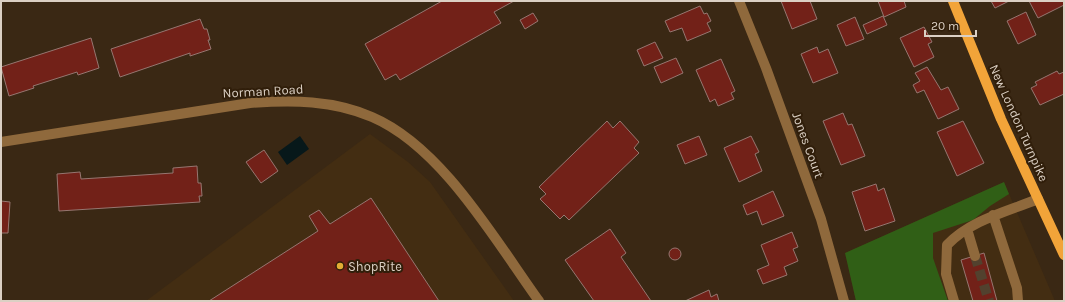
<svg xmlns="http://www.w3.org/2000/svg" width="1065" height="302" font-family="Karla,sans-serif">
	<style>
		.built { fill: #432d12 }
		.forest { fill: #305f16 }
		.water { fill: #07181a }
		.building { fill: #722118; stroke: #967670 }
		.lines { fill: none; stroke-linecap: round; stroke-linejoin: round }
		.minor-tunnel { stroke: #52412e; stroke-width: 10; stroke-dasharray: 10 5; stroke-linecap: butt }
		.minor { stroke: #8f693c; stroke-width: 10 }
		.major { stroke: #f2a439; stroke-width: 10 }
		.poi-dot { fill: #e2ae34; stroke: #301e0a; stroke-width: 1.5 }
		.labels { text-anchor: middle; dominant-baseline: central; stroke-width: 4; stroke-linejoin: round; paint-order: stroke }
		.street-label { font-size: 13px; fill: #dbd0c4; stroke: #301e0a }
		.poi-label { font-size: 13px; fill: #dbd0c4; stroke: #301e0a; text-anchor: start }
	</style>
	<rect width="100%" height="100%" fill="#3a2814"/>
	<path class="built" d="M370,134L408,162L430,182L514,301H146Z
		M1004,182L1055,301H856L845,253Z"/>
	<path class="forest" d="M1004,182L1009,194L990,206L973,220L933,233V258L948,301H856L845,253Z"/>
	<path class="water" d="M300,136L309,149L287,165L278,152Z"/>
	<path class="building" d="M442,1H514L494,12L501,23L400,80L396,74L385,80L365,44Z
		M781,1H810L817,19L792,29Z
		M878,1H904L906,7L884,17Z
		M991,1H1009L995,8Z
		M1029,1H1064V5L1038,18Z
		M700,6L704,14L707,13L711,21L707,23L711,31L687,41L682,28L670,32L665,21Z
		M1026,12L1036,35L1018,44L1007,21Z
		M533,13L538,21L525,29L520,20Z
		M883,16L887,25L867,34L863,25Z
		M855,17L864,39L846,46L837,25Z
		M200,19L204,29H207L210,40H208L211,49L190,56V53L120,77L111,49Z
		M924,27L932,42L928,44L934,57L914,67L900,38Z
		M91,38L99,68L78,75L77,72L33,86L34,88L9,96L1,67Z
		M655,42L663,58L644,66L637,50Z
		M817,47L819,53L828,49L838,73L813,83L801,54Z
		M676,58L683,73L661,83L654,67Z
		M721,59L735,91L731,93L734,99L718,106L715,99L710,102L696,70Z
		M927,67L941,90L948,87L959,109L938,119L924,90L917,93L913,85L920,81L915,73Z
		M1057,71L1059,74L1064,72V94L1040,105L1031,88L1037,85L1035,82Z
		M843,113L848,125L852,124L865,156L841,165L823,121Z
		M607,121L613,128L620,121L639,142L634,148L639,153L569,220L564,215L560,219L540,199L546,194L539,187Z
		M963,121L984,163L957,176L937,132Z
		M699,136L707,155L685,164L677,145Z
		M751,136L759,152L755,154L762,171L739,182L724,148Z
		M264,150L278,171L261,183L246,162Z
		M197,166L198,183H201L202,196H199L200,202L59,211L57,174L80,172L81,179L173,173V168Z
		M876,184L878,191L884,188L895,221L865,231L852,192Z
		M773,191L784,216L762,225L757,211L747,215L743,205Z
		M371,198L439,301H209L318,231L309,216L319,210L330,224Z
		M1,201L10,202L8,233H1Z
		M610,229L626,253L621,257L651,301H594L565,260Z
		M792,232L798,247L793,249L798,261L784,267L787,275L763,284L757,270L769,265L761,245Z
		M669 254a6 6 0 1 1 12 0a6 6 0 1 1-12 0Z
		M984,253L997,301H973L961,260Z
		M709,290L711,297L717,294L719,301H685Z"/>
	<g class="lines">
		<path class="minor-tunnel" d="M975,256L989,301"/>
		<path class="minor" d="M739,1L766,68L821,219L844,301
			M1,142L250,103C292,100 333,100 372,117C442,147 495,240 539,301
			M993,215L1017,288L1018,301
			M967,229L975,256
			M954,301L946,274L947,245C971,220 1006,212 1038,199"/>
		<path class="major" d="M953,1L1001,119L1064,255"/>
	</g>
	<circle class="poi-dot" cx="340" cy="266" r="4"/>
	<g class="labels">
		<g class="street-label">
			<text transform="translate(263 91) rotate(-3)">Norman Road</text>
			<text transform="translate(1019 123) rotate(66)">New London Turnpike</text>
			<text transform="translate(808 145) rotate(70)">Jones Court</text>
		</g>
		<g class="poi-label">
			<text x="348" y="266">ShopRite</text>
		</g>
	</g>
	<rect width="1065" height="302" fill="none" stroke="#dbd0c4" stroke-width="4"/>
	<path d="M925 30v6h51v-6" fill="none" stroke="#dbd0c4" stroke-width="2"/>
	<text x="931" y="30" font-size="12" fill="#dbd0c4" stroke="#301e0a" stroke-width="3" paint-order="stroke">20 m</text>
</svg>
